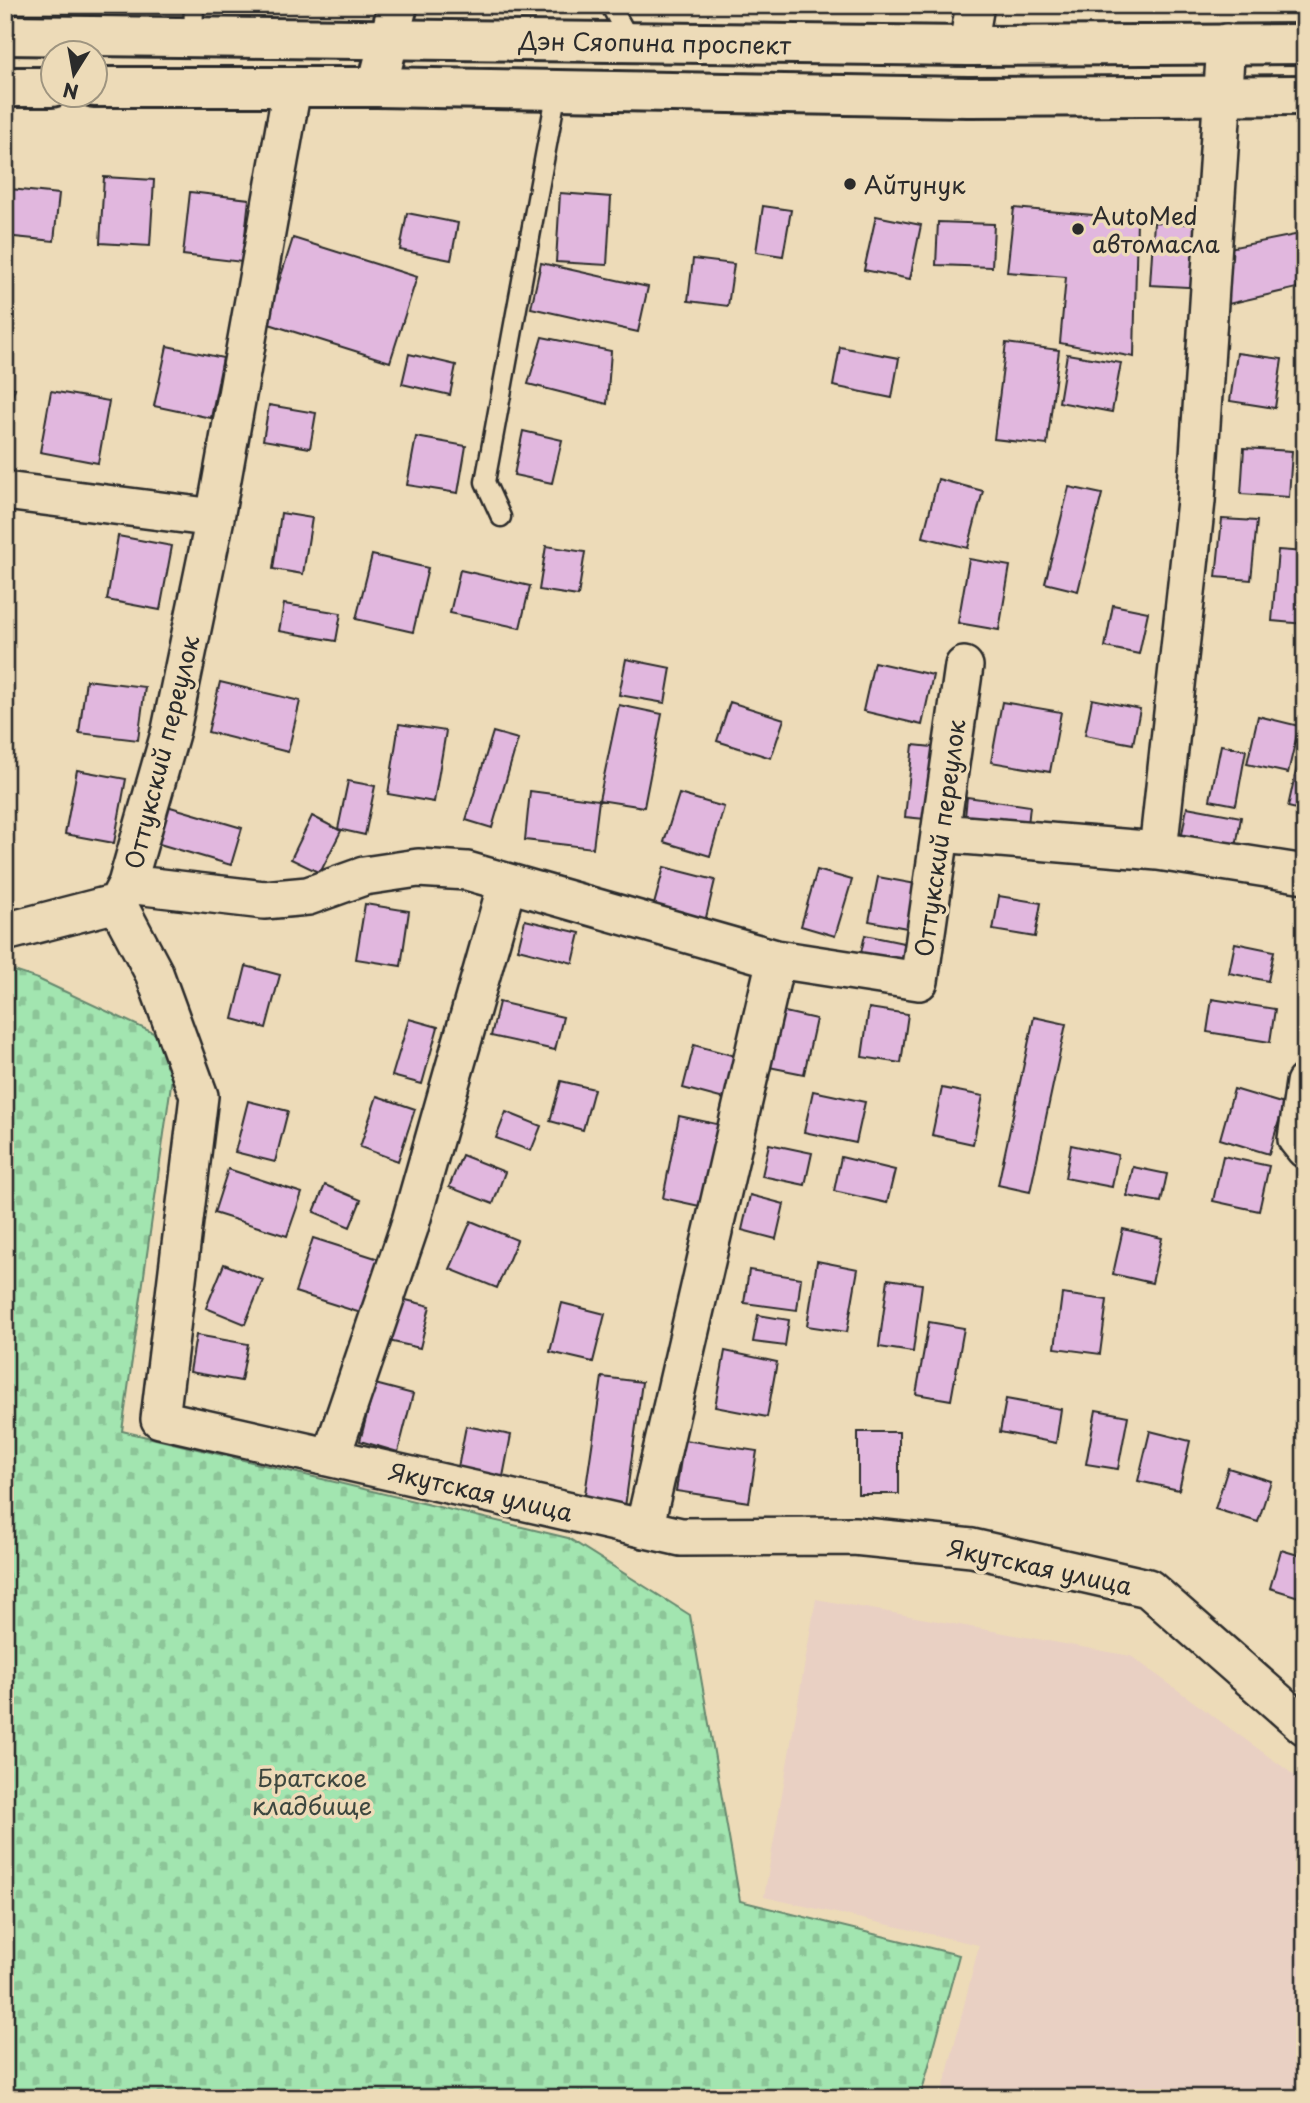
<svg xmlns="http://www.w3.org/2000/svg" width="1310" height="2103" font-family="'Playpen Sans',sans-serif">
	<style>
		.built { fill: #e9d0c3 }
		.cemetery { fill: url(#cemetery-stones); stroke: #66886e; stroke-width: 2 }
		.building { fill: #e1b7de; stroke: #2b2b2b; stroke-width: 2 }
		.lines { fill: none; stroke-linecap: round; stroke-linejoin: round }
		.lane-casing { stroke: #2b2b2b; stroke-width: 23 }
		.street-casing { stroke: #2b2b2b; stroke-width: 42 }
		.secondary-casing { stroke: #2b2b2b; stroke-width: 44 }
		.primary-casing { stroke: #2b2b2b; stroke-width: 44 }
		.lane { stroke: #eddbb8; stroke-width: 18 }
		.street { stroke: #eddbb8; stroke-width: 37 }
		.secondary { stroke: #eddbb8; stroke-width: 38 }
		.primary { stroke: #eddbb8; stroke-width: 38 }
		.poi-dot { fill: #2b2b2b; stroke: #eddbb8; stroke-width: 2.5 }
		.labels { text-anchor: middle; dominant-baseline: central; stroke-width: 7; stroke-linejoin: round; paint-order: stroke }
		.street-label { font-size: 24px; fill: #2b2b2b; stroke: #eddbb8 }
		.poi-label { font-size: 24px; fill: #2b2b2b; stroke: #eddbb8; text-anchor: start }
		.park-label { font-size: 24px; fill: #3d473f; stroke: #eddbb8 }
	</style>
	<defs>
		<pattern id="cemetery-stones" width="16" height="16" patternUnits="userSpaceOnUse" patternTransform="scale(1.75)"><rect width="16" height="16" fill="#a2e5b0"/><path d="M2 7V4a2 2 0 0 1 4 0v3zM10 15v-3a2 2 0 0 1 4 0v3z" fill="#8cc598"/></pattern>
	</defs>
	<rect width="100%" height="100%" fill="#eddbb8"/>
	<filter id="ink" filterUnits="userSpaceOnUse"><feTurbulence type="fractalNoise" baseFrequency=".0143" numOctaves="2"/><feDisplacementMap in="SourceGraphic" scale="14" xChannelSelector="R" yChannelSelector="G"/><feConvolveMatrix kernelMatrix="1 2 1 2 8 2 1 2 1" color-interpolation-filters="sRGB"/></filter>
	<g filter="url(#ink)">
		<path class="built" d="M816,1599L1131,1656L1305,1783V2098H941L979,1945L764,1897Z"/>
		<path class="cemetery" d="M5,968L38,979L162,1037L173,1070L122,1431L568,1538L690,1615L740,1901L959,1955L920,2098H5Z"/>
		<path class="building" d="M104,177L154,180L150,246L100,243Z
			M10,189L59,194L54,241L5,236Z
			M190,192L249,199L242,262L183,255Z
			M560,193L611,197L607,265L556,262Z
			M763,206L791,210L783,256L756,252Z
			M1014,208L1137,219L1134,357L1060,343L1066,277L1007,272Z
			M407,213L458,223L451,260L400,250Z
			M876,216L921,225L910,279L864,270Z
			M938,222L994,224L992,267L936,265Z
			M1154,222L1209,225L1206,288L1150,285Z
			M1305,233L1297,288L1224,305L1229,248Z
			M293,238L417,277L390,362L266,323Z
			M693,259L734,264L728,306L688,301Z
			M541,263L648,287L638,332L531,308Z
			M542,337L611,351L607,404L528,384Z
			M1006,343L1059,350L1047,445L994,439Z
			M167,346L223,358L211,418L154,406Z
			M840,347L899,358L892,398L833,386Z
			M1237,353L1282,359L1275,408L1230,401Z
			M409,354L456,365L450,395L402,384Z
			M1067,354L1121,363L1112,412L1059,402Z
			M5,386L15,388L5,418Z
			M51,391L109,401L98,463L40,452Z
			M269,405L316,413L310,448L263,440Z
			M523,431L562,440L552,483L514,475Z
			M416,437L466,446L458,493L407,485Z
			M1244,448L1292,451L1289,497L1241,494Z
			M938,479L983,491L968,548L923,537Z
			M1069,487L1102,494L1078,591L1045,583Z
			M281,513L312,518L303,574L273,569Z
			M1222,519L1257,521L1251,580L1216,577Z
			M118,536L172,546L160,610L107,600Z
			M546,546L585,552L578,596L539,590Z
			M1278,550L1305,552V624L1272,621Z
			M372,555L428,568L413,632L356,619Z
			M969,559L1010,566L999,630L958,623Z
			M460,570L530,586L520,628L450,613Z
			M284,604L341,613L336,641L279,631Z
			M1113,605L1148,612L1139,654L1105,647Z
			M626,659L671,668L665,703L619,695Z
			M874,662L933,675L922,725L863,711Z
			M86,680L145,687L138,740L79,733Z
			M220,682L300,701L288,752L208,732Z
			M1092,699L1140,709L1133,744L1085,735Z
			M730,702L784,719L771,758L717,741Z
			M1002,702L1061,712L1050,772L991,762Z
			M619,705L662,714L644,807L599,800Z
			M1258,716L1299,726L1288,773L1247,764Z
			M399,724L446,731L434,802L388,794Z
			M493,732L518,739L492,828L466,820Z
			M913,745L942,748L935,820L905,817Z
			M1221,745L1246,750L1236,805L1210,800Z
			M1299,757L1305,759V811L1288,807Z
			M77,770L126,779L114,843L65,834Z
			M348,781L375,786L365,835L338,829Z
			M530,791L599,800L593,848L525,840Z
			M679,794L724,807L710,856L664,842Z
			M967,797L1030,806L1028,825L965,817Z
			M167,806L242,828L231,865L156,843Z
			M1187,807L1241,817L1235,854L1180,845Z
			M312,816L341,831L320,873L291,859Z
			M664,867L715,880L704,926L652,912Z
			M817,870L852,880L835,936L801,926Z
			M878,877L916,884L907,928L869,921Z
			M999,896L1041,903L1035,937L993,930Z
			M365,904L409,911L401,966L356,959Z
			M525,920L580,933L573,963L518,949Z
			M865,935L913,945L908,968L860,957Z
			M1235,943L1274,951L1268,981L1229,973Z
			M246,966L280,975L266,1028L233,1019Z
			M1212,999L1275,1009L1270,1042L1207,1032Z
			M499,1002L563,1017L555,1050L491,1036Z
			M869,1008L908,1014L901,1063L862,1057Z
			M776,1010L816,1019L804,1074L764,1066Z
			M1034,1017L1066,1024L1030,1192L998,1185Z
			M409,1019L438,1027L422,1084L392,1076Z
			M694,1045L735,1056L724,1099L683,1088Z
			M561,1081L594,1089L583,1130L550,1121Z
			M942,1088L983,1096L973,1144L932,1135Z
			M1234,1089L1284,1104L1269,1154L1220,1139Z
			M813,1091L865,1102L856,1143L804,1132Z
			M377,1096L415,1109L398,1161L360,1147Z
			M248,1101L288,1111L275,1162L235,1152Z
			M506,1112L541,1126L531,1151L496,1138Z
			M679,1116L721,1125L704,1207L663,1198Z
			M769,1144L812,1153L805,1185L762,1176Z
			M1071,1145L1118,1155L1112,1187L1065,1178Z
			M462,1155L505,1172L493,1204L449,1187Z
			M1223,1156L1269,1166L1259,1211L1213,1201Z
			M841,1157L895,1170L887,1203L834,1191Z
			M1133,1167L1167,1174L1161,1202L1127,1196Z
			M228,1169L302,1193L287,1236L214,1213Z
			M325,1185L361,1200L350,1227L314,1212Z
			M750,1195L784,1204L776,1239L742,1230Z
			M471,1221L517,1240L497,1288L450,1269Z
			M1123,1229L1162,1238L1152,1283L1113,1274Z
			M313,1238L382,1260L364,1314L295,1292Z
			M817,1261L858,1269L847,1332L807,1326Z
			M224,1264L263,1280L245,1324L206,1308Z
			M749,1270L801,1278L797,1310L744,1303Z
			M888,1279L922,1284L913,1352L879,1347Z
			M1062,1294L1107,1300L1100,1354L1055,1348Z
			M394,1297L430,1306L420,1348L384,1340Z
			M562,1303L605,1314L593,1362L550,1352Z
			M758,1315L789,1320L785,1346L753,1342Z
			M929,1322L964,1328L951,1400L916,1394Z
			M196,1335L248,1344L241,1381L190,1372Z
			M725,1351L777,1362L767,1417L715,1407Z
			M602,1377L642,1382L625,1507L584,1501Z
			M375,1384L413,1394L398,1452L360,1441Z
			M1006,1399L1061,1409L1056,1443L1000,1432Z
			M1096,1410L1128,1416L1118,1469L1086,1464Z
			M466,1426L511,1435L502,1482L457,1473Z
			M1150,1431L1190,1441L1179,1490L1138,1481Z
			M858,1432H899V1494H858Z
			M684,1440L757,1451L749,1502L676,1491Z
			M1228,1468L1271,1481L1258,1522L1215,1509Z
			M1281,1550L1305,1557V1599L1270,1588Z"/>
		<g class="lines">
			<g class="lane-casing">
				<path id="lane" d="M610,5L631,42
					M193,37L194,5
					M501,517L485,482L557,90"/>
			</g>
			<g class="street-casing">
				<path id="street" d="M968,46L975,5
					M292,88L215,518L171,730L127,884L264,900L308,896L364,876L418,868L467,871L776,959L919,981L964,666
					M5,491L215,518
					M940,833L1158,851L1305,874
					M1158,851L1196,501L1226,43
					M127,884L117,903L154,973L199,1096L160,1419L681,1537L854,1536L972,1548L1148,1588L1305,1726
					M5,932L117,903
					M1305,1083L1297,1139L1305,1149
					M331,1457L409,1228L507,884
					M644,1529L776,959"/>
			</g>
			<g class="secondary-casing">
				<path id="secondary" d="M377,87L398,5"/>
			</g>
			<g class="primary-casing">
				<path id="primary" d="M5,35L968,46L1305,44
					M5,87H52
					M94,87H377L968,97L1305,95"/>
			</g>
			<use href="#lane" class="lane"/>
			<use href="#street" class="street"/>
			<use href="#secondary" class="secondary"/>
			<use href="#primary" class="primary"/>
		</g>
	</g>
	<g class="poi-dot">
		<circle cx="850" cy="184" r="7"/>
		<circle cx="1078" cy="229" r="7"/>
	</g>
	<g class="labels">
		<g class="street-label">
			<text transform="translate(655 42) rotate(1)">Дэн Сяопина проспект</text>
			<text transform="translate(161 752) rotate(-76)">Оттукский переулок</text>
			<text transform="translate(939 838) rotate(-82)">Оттукский переулок</text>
			<text transform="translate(481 1491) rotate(13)">Якутская улица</text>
			<text transform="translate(1040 1566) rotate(12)">Якутская улица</text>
		</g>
		<g class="poi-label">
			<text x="864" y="184">Айтунук</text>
			<text x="1092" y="215">AutoMed<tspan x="1092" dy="28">автомасла</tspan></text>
		</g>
		<g class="park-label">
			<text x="312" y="1777">Братское<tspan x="312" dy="28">кладбище</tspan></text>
		</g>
	</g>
	<rect width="1310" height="2103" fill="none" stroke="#eddbb8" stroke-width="28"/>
	<rect x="14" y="14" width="1282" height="2075" fill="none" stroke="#2b2b2b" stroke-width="2.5" filter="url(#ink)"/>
	<g transform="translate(74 74) rotate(191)"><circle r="33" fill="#eddbb8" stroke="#9f9580" stroke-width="2"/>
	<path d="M0-5L12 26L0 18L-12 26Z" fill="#2b2b2b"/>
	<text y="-10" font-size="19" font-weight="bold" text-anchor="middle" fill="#2b2b2b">N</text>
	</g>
</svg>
